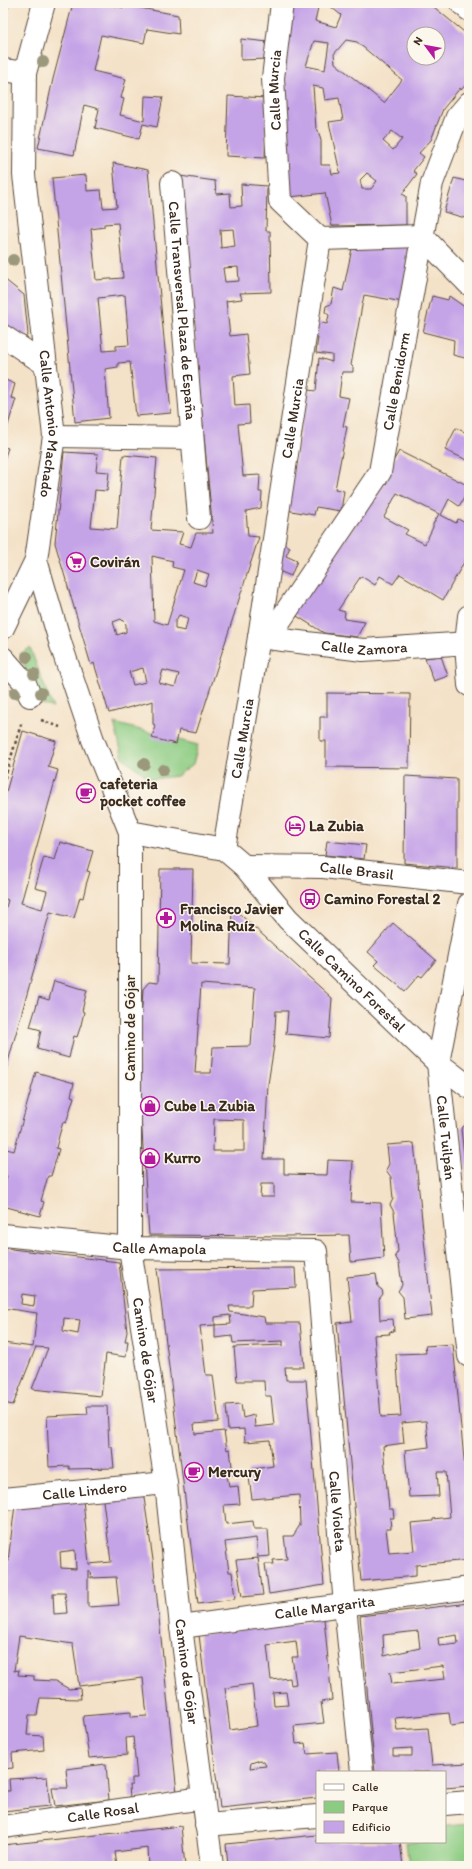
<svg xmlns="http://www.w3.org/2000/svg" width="472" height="1869" font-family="Itim,sans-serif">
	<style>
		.green { fill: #8ccc82; stroke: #647b50 }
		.building { fill: #c5a3e7; fill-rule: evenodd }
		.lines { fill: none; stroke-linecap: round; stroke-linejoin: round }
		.minor-casing { stroke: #574638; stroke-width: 24 }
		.path { stroke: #574638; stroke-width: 2.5; stroke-dasharray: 3 3; stroke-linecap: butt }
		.minor { stroke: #fff; stroke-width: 22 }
		.tree { fill: #9b987b }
		.labels { text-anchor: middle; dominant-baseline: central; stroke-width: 3; stroke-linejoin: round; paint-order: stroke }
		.street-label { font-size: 15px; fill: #3b2a1e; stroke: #fbf7ec }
		.poi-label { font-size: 15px; font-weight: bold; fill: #3b2a1e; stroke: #fbf7ec; text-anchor: start }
	</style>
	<rect width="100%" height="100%" fill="#fbf7ec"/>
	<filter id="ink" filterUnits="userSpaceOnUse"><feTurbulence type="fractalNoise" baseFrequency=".025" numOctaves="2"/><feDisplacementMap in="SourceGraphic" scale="8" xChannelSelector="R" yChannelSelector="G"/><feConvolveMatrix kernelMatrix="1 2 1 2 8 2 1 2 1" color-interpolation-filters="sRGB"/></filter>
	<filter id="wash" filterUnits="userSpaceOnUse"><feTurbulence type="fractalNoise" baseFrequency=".012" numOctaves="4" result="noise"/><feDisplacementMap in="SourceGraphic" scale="16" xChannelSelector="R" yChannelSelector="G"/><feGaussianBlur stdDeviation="0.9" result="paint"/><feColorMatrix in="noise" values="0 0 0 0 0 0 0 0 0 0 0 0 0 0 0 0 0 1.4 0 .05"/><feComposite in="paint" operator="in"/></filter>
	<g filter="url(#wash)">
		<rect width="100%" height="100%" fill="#f4e2c8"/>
		<path class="green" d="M30,648L53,708L39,703L20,654Z
			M114,723L198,745L193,764L177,776L151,779L123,758Z
			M469,1824V1866H409L406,1842H445V1826Z"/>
		<g id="blocks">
			<path class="building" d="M3,3H9L4,24H3Z
				M73,3H104L124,8V5L178,15L179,34L147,29L144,43L101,35L93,71L126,79L121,98L124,99L120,115L144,121L145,96L163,97L157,127L143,124L139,139L95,128L99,109L84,105L74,155L38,148L53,79Z
				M291,3H319L315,21L336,27L341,15L326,3H429L469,36V81L461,90L460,88L443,109L431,140L419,153L424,157L413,171L417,174L402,194L406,196V225L332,226L325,193L290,197L279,80ZM414,34H438V58H414ZM346,40L357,42L402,80L384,103L335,63L334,54ZM314,41L329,43L325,70L306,66ZM313,86L323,88L325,100L339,98L343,120L329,122L340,173L332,174L330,165H321V141L318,130L316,129ZM392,131L402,139L393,150L383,141ZM367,173L377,181L371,189H362L360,180Z
				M241,39L268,42V59L241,60Z
				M3,77H5L4,111H3Z
				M228,96L267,98L265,158L226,156Z
				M469,119V130L464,125Z
				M113,163L148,170L171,413L136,416L130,362L118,363V367L105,369L109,418L75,422L52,178L86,175L87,191L101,190L103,208L117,207ZM118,223L123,278L96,280L91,229L104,227V224ZM125,295L129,345L116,346V350L103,351L98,298Z
				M180,176L215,181L216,194L230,193L231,207L242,206L241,184L267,186L266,231H270L271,292L240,293L242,299L226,301L230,336L246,334L250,374L233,376L235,406L249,405L250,423L238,424L243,476L260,475L259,492H262L261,508L246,511L248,536L259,537L196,733L179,730L176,744L152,738L155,725L153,724V701L109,713L94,663L91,665L55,543L64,452L98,454L96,471L109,472L107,491L95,490L91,527L117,529L123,455L157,458L151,530L183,532L179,544L191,547L196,533H213ZM233,229L235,246L221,248L220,230ZM238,267L239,281L225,282L223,268ZM152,556L173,561L172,567L184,570L167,625L154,621ZM197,570L209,574L205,586L193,582ZM179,615L188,618L185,631L175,629V622ZM121,619L126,624V632L117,635L113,622ZM143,668L146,682L133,685L129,672ZM163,670L179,674L175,687L159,683Z
				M454,178L469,182V219L444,212Z
				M353,244L413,246L403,302L364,295L351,365L353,367V372H342L339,396L349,398L343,426L347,427L335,489L344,491L341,511L316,507L314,515L286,510L308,390L316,391L319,358L332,362V355L316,353L318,338L312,336L314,321L327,324L329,315L325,312L326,306L331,304L334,288L343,291Z
				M3,278L24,295L28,334L25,338L3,322Z
				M432,296L448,300L449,296L469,310V359L453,355L454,340L423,332Z
				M3,379L15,384L11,398L16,399L3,441Z
				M456,428L469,434V461L445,450Z
				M3,447L8,448L3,462Z
				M399,451L469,486V490L459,506L449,499L441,515L456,523L458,519L469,525V553L443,600L400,574L393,584L380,576L375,585L361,576L338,610L345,612L344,619L365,622L357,637L324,633L292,613L364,512ZM397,493L439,514L433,524V527L425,544L405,534L408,530L384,517Z
				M279,542L290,547L286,556L297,561L291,576L274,569Z
				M441,656L448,676L434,681L425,658Z
				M327,693L410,694L409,768L326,767V741H320V717H327Z
				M23,731L56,741L48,767L58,770L21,903L42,909L47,891L35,888L38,877L44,857L55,860L60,842L93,851L87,871L90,872L86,885L83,898L80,897L74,918L50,912L6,1069L3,1068V918L8,900L3,898V803Z
				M405,776L457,779V868L404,863Z
				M327,841L366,845L364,859L325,855Z
				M160,869H193L191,963L230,964L232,907L332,998L329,1038L286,1034L288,1011H276L274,1046L268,1084L264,1159H284V1174L327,1175L328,1160L353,1161L351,1202L381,1203L384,1258L351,1262L349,1235L286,1236L149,1235L138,1072L143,989L149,982L158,983ZM201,984L255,988L251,1046L213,1047L211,1073H195ZM214,1119L244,1120V1151H213ZM261,1184H274V1197H260Z
				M393,923L436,960L422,977L419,975L405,991L374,965L378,961L368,952Z
				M54,981L87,990L82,1011L84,1012L81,1025L77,1037L74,1036L69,1058L37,1049L41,1030L30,1027L39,997L49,1000Z
				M36,1072L74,1083L71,1096L74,1097L66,1123L63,1122L59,1136L56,1148L59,1149L51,1176H48L41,1201L44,1202L40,1216L3,1206V1192L7,1176L3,1175V1148L14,1151Z
				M469,1121V1180L467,1181L461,1129Z
				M414,1143L432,1316L405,1319L403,1297L398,1291L402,1285L399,1263L395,1256L398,1251L394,1212L390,1205L393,1199L391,1177L386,1170L389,1164L387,1145Z
				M3,1248L119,1262L127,1332L125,1341H128L126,1357L106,1354L101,1396L32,1389L48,1348L36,1347L13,1405L3,1403V1343L33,1347L37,1313L3,1308ZM22,1294L35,1296L34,1306L21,1304ZM64,1318L80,1320L78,1334L63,1331Z
				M295,1268L296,1287L252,1289L251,1306H229L230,1312L264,1317L265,1323H300L304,1367H285L286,1380H306L324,1585L269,1594L265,1564H274L273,1560L287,1559L284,1536H293L300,1525L299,1495L252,1499L248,1470L273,1466L270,1440L245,1442L244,1429L228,1430L226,1405L241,1404L243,1418L254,1415L255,1427L274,1425L271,1396H265L264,1381H237L234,1347L283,1345V1341L233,1343L232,1336L215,1338V1325L231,1324L230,1315L215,1317V1325L200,1326L206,1375H213L219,1422L194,1424L195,1434L224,1431L227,1450L230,1449L233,1475H227L229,1487L238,1486L240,1504L224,1505L226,1524L253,1521L254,1529H268L270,1556L258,1557L256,1538L225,1542L229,1572H232L235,1599L198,1604L157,1269Z
				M376,1274L378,1287L382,1290L383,1294L379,1299L380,1320L393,1319L394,1331L389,1332L390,1334L374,1335L381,1417L401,1416L396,1354L426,1353L425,1346L453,1344L469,1512V1560L416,1565V1576L361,1581L337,1323L352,1321L347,1277ZM423,1421H426L429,1447L405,1450L409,1497L439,1496L437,1472H446L450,1517L433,1519V1521L411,1523L414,1551L389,1553L386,1529H391L390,1518H394L393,1509H389L383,1446L404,1443L402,1423Z
				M87,1406H107L109,1447H112L114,1468L69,1469V1466L49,1467L47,1416L88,1414Z
				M143,1491L153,1560L177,1793L130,1798L129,1785H132V1778H137L133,1737L126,1738L127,1755L89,1758L83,1716L131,1712V1717L147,1716L143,1678L79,1686L73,1644L19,1636L14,1671L19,1670L18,1675L34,1676V1680L55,1681L69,1689L80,1688L81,1699L40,1698L37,1715H29L27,1735L43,1736L44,1750L12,1753L13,1768L3,1769V1575L5,1561H8L15,1505L83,1499L89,1564L111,1562L102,1493ZM75,1550L76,1569L61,1568L60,1552ZM88,1570L90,1571L91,1578L116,1577L119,1605L88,1607ZM53,1593H65L67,1613L54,1614Z
				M258,1558L263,1595L242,1597L236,1560Z
				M469,1603V1755L466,1724L451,1726L449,1713L395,1718L397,1730L428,1728L432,1765L469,1763V1786L445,1788V1772H375L360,1616ZM418,1631L420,1648L384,1656L383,1635ZM457,1635L458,1644L439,1646L438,1638ZM443,1666L445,1679L392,1684L390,1672ZM412,1748V1756H393V1749Z
				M324,1619L332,1700L321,1702L324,1723L294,1726L296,1744L305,1743L307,1754L337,1752L339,1772H317V1798L220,1808L199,1635ZM296,1641L298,1657H292L296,1684L291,1685L290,1678L271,1680L267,1645ZM252,1684L257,1726L230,1730L225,1688ZM286,1692L288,1705L274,1706L273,1693ZM260,1760L264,1762L266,1766L250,1768L251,1763Z
				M106,1764L109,1800L55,1806L52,1788H68L66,1769Z
				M3,1769L5,1785H3Z
				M47,1777L50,1806L3,1811V1791H10L9,1779Z
				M181,1826L185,1866H149L148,1848L115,1852L117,1866H3V1845Z
				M317,1835V1842H400L403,1866H228L226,1844Z"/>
		</g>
	</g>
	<g filter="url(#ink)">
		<use href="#blocks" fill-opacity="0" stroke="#574638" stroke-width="1"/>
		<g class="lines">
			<g class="minor-casing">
				<g id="minor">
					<path id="s1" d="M44,3L25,73L24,175L54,436L36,560L61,645L93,740L130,832V1248L166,1483L181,1627L212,1866"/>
					<path d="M461,3L469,10"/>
					<path d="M3,70L25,73"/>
					<path id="s2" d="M172,183L199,518"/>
					<path d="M320,239L422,236L469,284"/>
					<path d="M3,336L45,364"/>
					<path d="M54,436L192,438"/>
					<path d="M469,616L466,644L469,685"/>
					<path d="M3,628L36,560"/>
					<path id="s3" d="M259,637L363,650L469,643"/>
					<path id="s4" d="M269,637L380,472L432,183L457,117L469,103"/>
					<path d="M3,658L25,683L30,696"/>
					<path id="s5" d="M130,832L224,849L244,866L288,919L438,1063L469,1087"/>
					<path id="s6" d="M224,849L259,637L320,239L280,201L273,78L282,3"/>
					<path id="s7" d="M244,866L323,867L469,883"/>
					<path id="s8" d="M469,904L438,1063L469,1356"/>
					<path id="s9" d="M3,1235L130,1248L316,1251L345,1606L362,1772"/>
					<path id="s10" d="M3,1499L166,1483"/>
					<path id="s11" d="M181,1627L469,1588"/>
					<path d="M445,1804L469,1802"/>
					<path d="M206,1825L317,1816"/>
					<path id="s12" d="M3,1827L203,1798"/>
				</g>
			</g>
			<path class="path" d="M41,720L60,727
				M3,784L22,721"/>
			<use href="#minor" class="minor"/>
		</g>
		<g class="tree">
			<circle cx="43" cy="62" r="6"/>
			<circle cx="13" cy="260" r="6"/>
			<circle cx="27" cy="657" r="6"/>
			<circle cx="34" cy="674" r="6"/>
			<circle cx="15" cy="693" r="6"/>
			<circle cx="41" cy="693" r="6"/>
			<circle cx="144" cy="764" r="6"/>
			<circle cx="163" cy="770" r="6"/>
		</g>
	</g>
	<defs>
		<g id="supermarket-ring" transform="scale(1)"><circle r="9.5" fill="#fbf7ec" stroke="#b5179e" stroke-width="1.5"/><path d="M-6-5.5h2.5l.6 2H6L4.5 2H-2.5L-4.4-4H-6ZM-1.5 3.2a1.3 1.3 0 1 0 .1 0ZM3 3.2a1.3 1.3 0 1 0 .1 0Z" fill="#b5179e"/></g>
		<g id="cafe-ring" transform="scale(1)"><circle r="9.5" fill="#fbf7ec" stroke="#b5179e" stroke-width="1.5"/><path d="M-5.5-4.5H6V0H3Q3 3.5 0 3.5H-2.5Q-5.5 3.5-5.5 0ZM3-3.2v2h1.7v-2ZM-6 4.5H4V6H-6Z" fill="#b5179e"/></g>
		<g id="hotel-ring" transform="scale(1)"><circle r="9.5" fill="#fbf7ec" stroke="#b5179e" stroke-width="1.5"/><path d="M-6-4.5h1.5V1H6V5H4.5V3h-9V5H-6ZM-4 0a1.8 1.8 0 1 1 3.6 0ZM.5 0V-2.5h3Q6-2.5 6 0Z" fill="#b5179e"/></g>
		<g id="bus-ring" transform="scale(1)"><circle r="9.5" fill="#fbf7ec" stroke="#b5179e" stroke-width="1.5"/><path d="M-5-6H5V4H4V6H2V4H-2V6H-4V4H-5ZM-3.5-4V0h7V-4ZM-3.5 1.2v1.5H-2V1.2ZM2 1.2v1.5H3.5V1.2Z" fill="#b5179e"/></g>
		<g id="pharmacy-ring" transform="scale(1)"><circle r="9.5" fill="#fbf7ec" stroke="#b5179e" stroke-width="1.5"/><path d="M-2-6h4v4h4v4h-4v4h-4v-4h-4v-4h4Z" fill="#b5179e"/></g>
		<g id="shop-ring" transform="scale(1)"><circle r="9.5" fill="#fbf7ec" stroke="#b5179e" stroke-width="1.5"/><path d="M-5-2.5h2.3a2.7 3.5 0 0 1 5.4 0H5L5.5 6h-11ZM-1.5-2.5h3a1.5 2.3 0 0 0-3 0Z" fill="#b5179e"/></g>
	</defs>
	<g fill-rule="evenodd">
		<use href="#supermarket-ring" x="76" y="562"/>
		<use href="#cafe-ring" x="86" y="793"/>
		<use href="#hotel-ring" x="295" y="826"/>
		<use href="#bus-ring" x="310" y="899"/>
		<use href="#pharmacy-ring" x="166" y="918"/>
		<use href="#shop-ring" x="150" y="1106"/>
		<use href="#shop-ring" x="150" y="1158"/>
		<use href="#cafe-ring" x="194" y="1472"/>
	</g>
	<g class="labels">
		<g class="street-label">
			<text stroke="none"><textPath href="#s6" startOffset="784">Calle Murcia</textPath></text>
			<text stroke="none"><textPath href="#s2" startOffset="128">Calle Transversal Plaza de España</textPath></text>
			<text stroke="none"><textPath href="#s4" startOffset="291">Calle Benidorm</textPath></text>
			<text stroke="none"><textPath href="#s6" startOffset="436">Calle Murcia</textPath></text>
			<text stroke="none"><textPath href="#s1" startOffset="425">Calle Antonio Machado</textPath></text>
			<text stroke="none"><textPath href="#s3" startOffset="106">Calle Zamora</textPath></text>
			<text stroke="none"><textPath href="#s6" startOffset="112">Calle Murcia</textPath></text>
			<text stroke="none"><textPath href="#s7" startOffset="113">Calle Brasil</textPath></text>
			<text stroke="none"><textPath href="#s5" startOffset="279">Calle Camino Forestal</textPath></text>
			<text transform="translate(130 1028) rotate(-90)">Camino de Gójar</text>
			<text stroke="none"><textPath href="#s8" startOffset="237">Calle Tuilpán</textPath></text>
			<text stroke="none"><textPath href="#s9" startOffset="157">Calle Amapola</textPath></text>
			<text stroke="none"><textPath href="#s1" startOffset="1370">Camino de Gójar</textPath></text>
			<text stroke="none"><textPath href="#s10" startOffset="82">Calle Lindero</textPath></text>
			<text stroke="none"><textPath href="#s9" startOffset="575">Calle Violeta</textPath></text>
			<text stroke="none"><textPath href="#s11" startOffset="145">Calle Margarita</textPath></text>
			<text stroke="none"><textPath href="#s1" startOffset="1694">Camino de Gójar</textPath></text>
			<text stroke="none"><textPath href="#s12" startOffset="101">Calle Rosal</textPath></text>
		</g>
		<g class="poi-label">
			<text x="90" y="562">Covirán</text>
			<text x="100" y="784">cafeteria<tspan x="100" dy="17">pocket coffee</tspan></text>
			<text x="309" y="826">La Zubia</text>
			<text x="324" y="899">Camino Forestal 2</text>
			<text x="180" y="909">Francisco Javier<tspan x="180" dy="17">Molina Ruíz</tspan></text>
			<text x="164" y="1106">Cube La Zubia</text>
			<text x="164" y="1158">Kurro</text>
			<text x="208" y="1472">Mercury</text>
		</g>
	</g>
	<rect width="472" height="1869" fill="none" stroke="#fbf7ec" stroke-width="16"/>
	<rect x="316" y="1771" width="130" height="72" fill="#fbf7ec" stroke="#aea59a"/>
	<rect x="324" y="1784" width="20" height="6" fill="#ffffff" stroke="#aea59a"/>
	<text x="352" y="1791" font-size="12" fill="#3b2a1e">Calle</text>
	<rect x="324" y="1801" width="20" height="12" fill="#8ccc82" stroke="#aea59a"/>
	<text x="352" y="1811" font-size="12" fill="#3b2a1e">Parque</text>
	<rect x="324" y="1821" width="20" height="12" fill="#c5a3e7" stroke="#aea59a"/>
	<text x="352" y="1831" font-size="12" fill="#3b2a1e">Edificio</text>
	<g transform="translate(426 46) rotate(302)"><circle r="19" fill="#fbf7ec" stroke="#aea59a"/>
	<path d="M0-3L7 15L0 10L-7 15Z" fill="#b5179e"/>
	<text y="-6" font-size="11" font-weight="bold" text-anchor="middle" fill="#3b2a1e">N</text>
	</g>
</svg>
